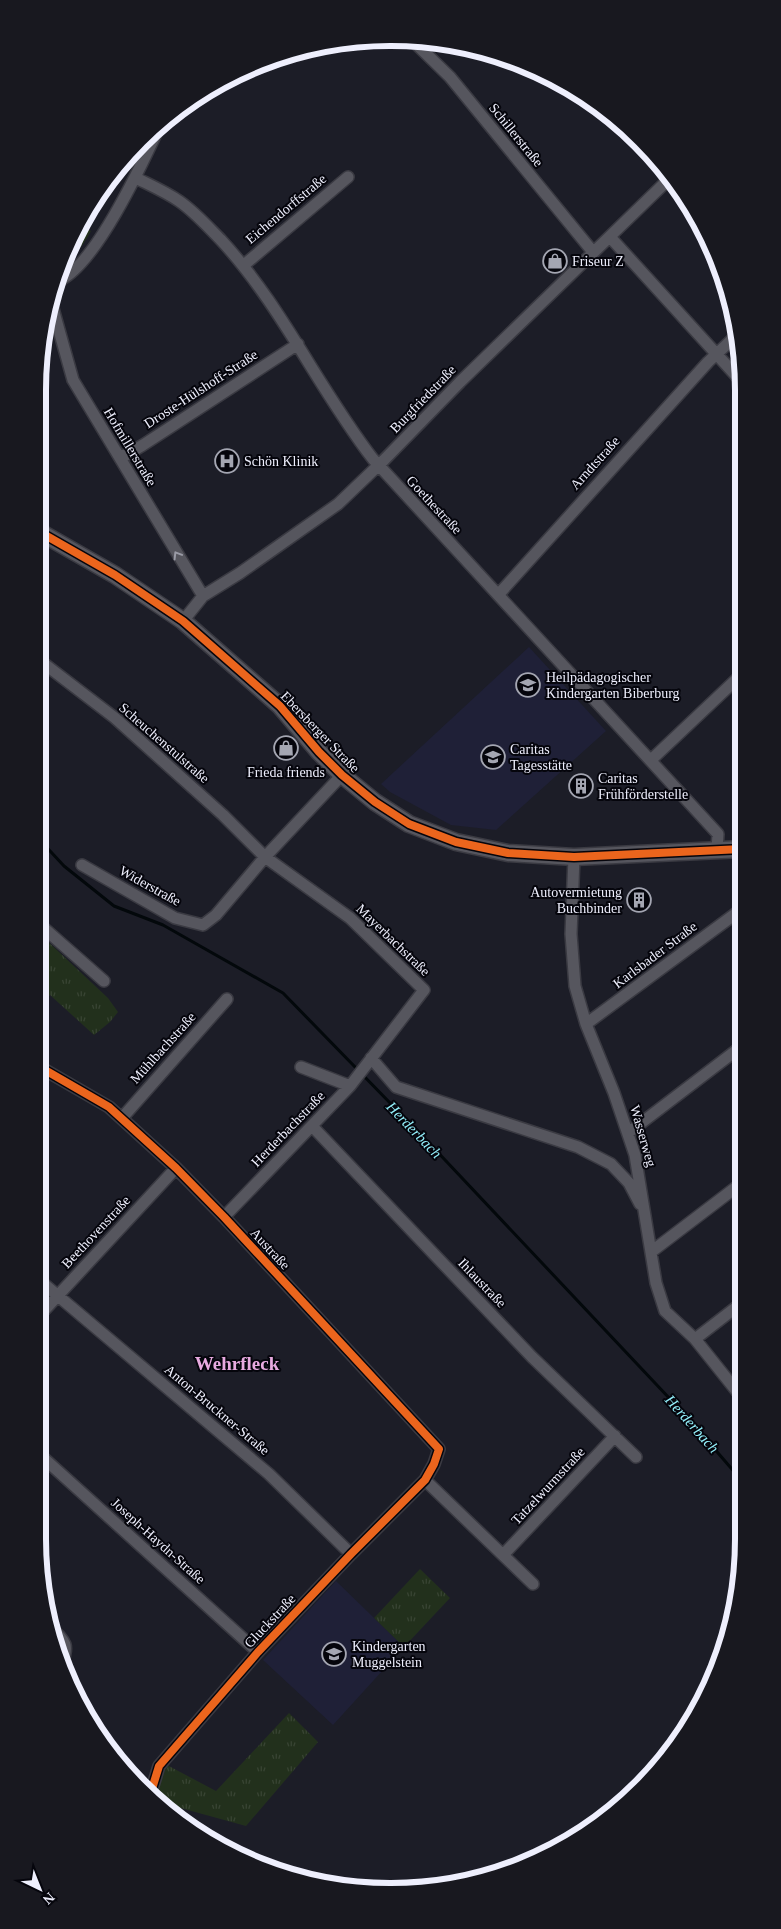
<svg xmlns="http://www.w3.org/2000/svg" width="781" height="1929" font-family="Georgia,serif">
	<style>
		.built { fill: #1f2037 }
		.grass { fill: url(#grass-tufts) }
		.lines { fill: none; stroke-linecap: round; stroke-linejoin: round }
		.stream { stroke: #03080b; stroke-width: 3 }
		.street-casing { stroke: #3a3a42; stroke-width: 14 }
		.secondary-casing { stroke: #3a3a42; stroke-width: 19 }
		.street { stroke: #56565e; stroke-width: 11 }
		.secondary { stroke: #56565e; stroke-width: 16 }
		.cycleway-casing { stroke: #05050c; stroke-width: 11 }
		.cycleway { stroke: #eb651d; stroke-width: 8 }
		.oneway { stroke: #9a9ba6 }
		.labels { text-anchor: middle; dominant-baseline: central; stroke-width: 4; stroke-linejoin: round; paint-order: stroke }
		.street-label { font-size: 14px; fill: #eeeffd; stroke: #05050c }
		.poi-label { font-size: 14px; fill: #eeeffd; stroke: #05050c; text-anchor: start }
		.water-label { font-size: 15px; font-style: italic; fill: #93f0fb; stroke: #05050c }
		.district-label { font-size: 19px; font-weight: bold; fill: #e8aae0; stroke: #05050c }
		.rim { fill: none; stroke: #eeeffd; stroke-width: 6 }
	</style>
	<defs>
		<pattern id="grass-tufts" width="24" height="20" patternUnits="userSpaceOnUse" patternTransform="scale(1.25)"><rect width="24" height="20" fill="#22301c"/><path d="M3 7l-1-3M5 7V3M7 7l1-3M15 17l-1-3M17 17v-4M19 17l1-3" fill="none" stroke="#384433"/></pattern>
	</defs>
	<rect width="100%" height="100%" fill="#1c1d27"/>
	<path class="built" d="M529,647L606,731L496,830L451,825L390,792L381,784Z
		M336,1581L404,1647L333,1725L263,1660Z"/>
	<path class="grass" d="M79,226L91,231C84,244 75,257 62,265Z
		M43,937L108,998L118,1012L110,1022L94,1035L50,995L38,1009V947Z
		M420,1569L450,1598L404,1647L374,1618Z
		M289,1713L318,1742L246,1826L166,1804L155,1796L167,1765L216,1791Z"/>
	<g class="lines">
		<path class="stream" d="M38,838L64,866L114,906L163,925L283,993L430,1144L687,1417L743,1482"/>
		<g class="street-casing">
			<path id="street" d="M412,40L450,77L593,252
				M136,178C150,185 166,192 179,201C195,212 208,227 221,240C282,306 318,388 373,459L718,834L717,849
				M610,237L741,381
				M244,265L348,177
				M55,282C93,272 144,160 160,125
				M52,305L73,380L203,596
				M120,456L126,455L143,445L298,344
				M498,595L708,362L738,334
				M183,621L203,596L240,573L338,504L384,460L460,382L669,179
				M38,659L115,718L223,815L265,857L350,918L424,990L350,1086L224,1217
				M651,760L741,675
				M574,857L571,934L575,986L586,1024L614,1093L635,1155L656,1283L665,1311L695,1339L743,1399
				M82,865L175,918L203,925L216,915L265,857L342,775
				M38,923L104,981
				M586,1024L742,909
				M371,1058L396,1087L578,1147L611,1164L629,1183L640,1204
				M38,1066L109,1107L176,1168L224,1217L439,1449L434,1464L425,1480L351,1554L258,1652L159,1766L151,1792
				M301,1067L350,1086
				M122,1118L227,999
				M312,1126L532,1357L636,1457
				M628,1133L742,1046
				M651,1252L743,1182
				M38,1279L269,1474L351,1554
				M38,1317L176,1168
				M695,1339L743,1302
				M38,1453L258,1652
				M425,1480L533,1584
				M503,1555L615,1436
				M52,1629C66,1642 69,1645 62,1664"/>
		</g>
		<g class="secondary-casing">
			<path id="secondary" d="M38,531L115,575L183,621L280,706L319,752L342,775L375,802L409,824L456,842L508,853L574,857L742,849"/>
		</g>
		<use href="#street" class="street"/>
		<use href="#secondary" class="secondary"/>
		<g class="cycleway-casing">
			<path id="cycleway" d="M38,531L115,575L183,621L280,706L319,752L342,775L375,802L409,824L456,842L508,853L574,857L742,849
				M38,1066L109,1107L176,1168L224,1217L439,1449L434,1464L425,1480L351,1554L258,1652L159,1766L151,1792"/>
		</g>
		<use href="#cycleway" class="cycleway"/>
	</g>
	<defs><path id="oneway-chevron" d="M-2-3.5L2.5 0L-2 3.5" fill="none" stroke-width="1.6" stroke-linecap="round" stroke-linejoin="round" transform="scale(1.25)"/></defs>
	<use class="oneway" href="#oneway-chevron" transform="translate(177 555) rotate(-121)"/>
	<defs>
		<g id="shop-ring" transform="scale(1.25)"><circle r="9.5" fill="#05050c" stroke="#a4a6b2" stroke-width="1.5"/><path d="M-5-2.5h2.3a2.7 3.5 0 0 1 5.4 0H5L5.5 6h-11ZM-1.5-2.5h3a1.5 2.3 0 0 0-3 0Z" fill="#a4a6b2"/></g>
		<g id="hospital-ring" transform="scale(1.25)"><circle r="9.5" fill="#05050c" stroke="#a4a6b2" stroke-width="1.5"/><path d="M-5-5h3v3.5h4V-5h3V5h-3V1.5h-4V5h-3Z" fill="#a4a6b2"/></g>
		<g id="school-ring" transform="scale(1.25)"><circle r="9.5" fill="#05050c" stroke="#a4a6b2" stroke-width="1.5"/><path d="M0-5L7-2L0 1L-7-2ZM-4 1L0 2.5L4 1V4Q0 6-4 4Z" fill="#a4a6b2"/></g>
		<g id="building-ring" transform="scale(1.25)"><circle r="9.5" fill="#05050c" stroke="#a4a6b2" stroke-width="1.5"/><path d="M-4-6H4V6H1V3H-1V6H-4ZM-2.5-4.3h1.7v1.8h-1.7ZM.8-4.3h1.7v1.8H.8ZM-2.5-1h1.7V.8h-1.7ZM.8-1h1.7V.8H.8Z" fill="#a4a6b2"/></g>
	</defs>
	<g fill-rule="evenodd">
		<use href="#shop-ring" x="555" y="261"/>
		<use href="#hospital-ring" x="227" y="461"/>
		<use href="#school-ring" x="528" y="685"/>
		<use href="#shop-ring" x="286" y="748"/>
		<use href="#school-ring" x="493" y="757"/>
		<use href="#building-ring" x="581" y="786"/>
		<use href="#building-ring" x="639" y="900"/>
		<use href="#school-ring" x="334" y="1654"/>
	</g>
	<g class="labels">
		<g class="street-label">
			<text transform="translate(516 135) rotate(51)">Schillerstraße</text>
			<text transform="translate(286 209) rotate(-40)">Eichendorffstraße</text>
			<text transform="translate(201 389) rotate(-33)">Droste-Hülshoff-Straße</text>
			<text transform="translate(423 399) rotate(-46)">Burgfriedstraße</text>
			<text transform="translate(130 447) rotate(59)">Hofmillerstraße</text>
			<text transform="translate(595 463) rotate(-48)">Arndtstraße</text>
			<text transform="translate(434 505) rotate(47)">Goethestraße</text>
			<text transform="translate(320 732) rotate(46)">Ebersberger Straße</text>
			<text transform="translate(164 743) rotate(41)">Scheuchenstulstraße</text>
			<text transform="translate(150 886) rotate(29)">Widerstraße</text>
			<text transform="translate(393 940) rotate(44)">Mayerbachstraße</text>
			<text transform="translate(655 955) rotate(-37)">Karlsbader Straße</text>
			<text transform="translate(163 1048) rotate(-48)">Mühlbachstraße</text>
			<text transform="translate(288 1129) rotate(-46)">Herderbachstraße</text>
			<text transform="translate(643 1136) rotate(74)">Wasserweg</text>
			<text transform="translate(96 1232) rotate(-47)">Beethovenstraße</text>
			<text transform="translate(270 1249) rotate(47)">Austraße</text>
			<text transform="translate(482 1283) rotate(46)">Ihlaustraße</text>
			<text transform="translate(217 1410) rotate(40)">Anton-Bruckner-Straße</text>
			<text transform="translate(548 1486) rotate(-47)">Tatzelwurmstraße</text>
			<text transform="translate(158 1541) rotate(42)">Joseph-Haydn-Straße</text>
			<text transform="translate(270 1621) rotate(-47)">Gluckstraße</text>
		</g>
		<g class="poi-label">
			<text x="572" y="261">Friseur Z</text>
			<text x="244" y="461">Schön Klinik</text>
			<text x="546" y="677">Heilpädagogischer<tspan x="546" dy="16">Kindergarten Biberburg</tspan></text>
			<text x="510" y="749">Caritas<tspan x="510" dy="16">Tagesstätte</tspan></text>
			<text x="286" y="772" text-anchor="middle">Frieda friends</text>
			<text x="598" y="778">Caritas<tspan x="598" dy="16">Frühförderstelle</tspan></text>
			<text x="622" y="892" text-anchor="end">Autovermietung<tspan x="622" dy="16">Buchbinder</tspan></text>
			<text x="352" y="1646">Kindergarten<tspan x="352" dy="16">Muggelstein</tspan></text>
		</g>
		<g class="water-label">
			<text transform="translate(414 1130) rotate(46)">Herderbach</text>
			<text transform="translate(692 1424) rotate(48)">Herderbach</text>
		</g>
		<g class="district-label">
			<text x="237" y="1363">Wehrfleck</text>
		</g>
	</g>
	<path d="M0 0H781V1929H0ZM390 46H391A344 344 0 0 1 735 390V1539A344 344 0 0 1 391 1883H390A344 344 0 0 1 46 1539V390A344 344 0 0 1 390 46Z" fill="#18181f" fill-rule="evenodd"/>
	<path class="rim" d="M390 46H391A344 344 0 0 1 735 390V1539A344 344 0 0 1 391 1883H390A344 344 0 0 1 46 1539V390A344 344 0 0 1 390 46Z"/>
	<g transform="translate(40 1889) rotate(137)" stroke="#05050c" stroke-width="4" paint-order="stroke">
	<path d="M0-4L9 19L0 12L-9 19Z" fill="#eeeffd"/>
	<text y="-8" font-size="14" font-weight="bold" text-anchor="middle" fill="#eeeffd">N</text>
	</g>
</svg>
